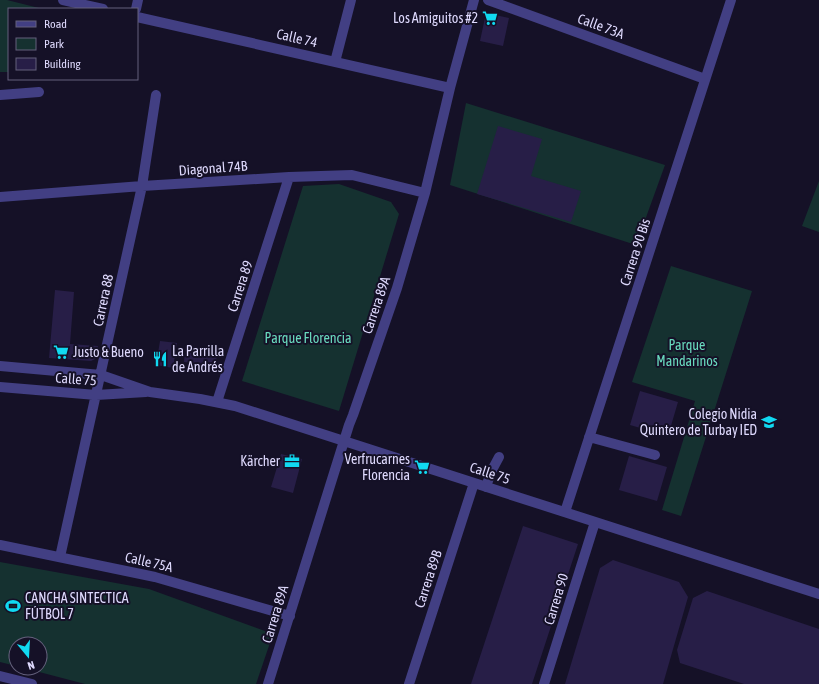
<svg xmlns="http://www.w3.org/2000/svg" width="819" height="684" font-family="'Asap Condensed',sans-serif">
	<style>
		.green { fill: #153130 }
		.building { fill: #271e47 }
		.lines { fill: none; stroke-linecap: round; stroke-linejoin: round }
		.minor { stroke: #423f83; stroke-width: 10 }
		.labels { text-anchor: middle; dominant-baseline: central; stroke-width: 4; stroke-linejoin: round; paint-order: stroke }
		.poi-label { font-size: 14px; fill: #ded9fd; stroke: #151127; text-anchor: end }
		.street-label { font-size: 14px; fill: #ded9fd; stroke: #151127 }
		.park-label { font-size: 14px; fill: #69dabe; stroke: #151127 }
	</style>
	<rect width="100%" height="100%" fill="#151127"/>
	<path class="green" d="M0,0H7L43,9H9V72H0Z
		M466,103L665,165L636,245L450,185Z
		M819,181V232L802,226Z
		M339,184L391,202L399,214L339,411L242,381L303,186Z
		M671,266L752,291L681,516L662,510L695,401L632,382Z
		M0,562L149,589L273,634L256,684H85L24,668H40V644H16V666L0,662Z"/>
	<path class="building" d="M486,13L509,18L503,46L480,41Z
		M498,126L542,139L531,176L581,191L571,222L477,194Z
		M55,290L74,292L70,344L98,346L97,358L91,361L49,358Z
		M160,341L177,343L173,368L156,365Z
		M185,350L217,353L216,363L211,365L184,362Z
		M640,391L678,402L668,436L630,425Z
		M281,454L302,459L293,493L271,487Z
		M629,456L667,467L657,501L619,490Z
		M523,526L578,544L532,684H471Z
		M613,560L679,582L688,597L663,684H565L600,568Z
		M707,591L819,629V684H744L680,663L677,650L693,598Z"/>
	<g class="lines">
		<path class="minor" d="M63,0L103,9
			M488,0L705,79
			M136,9L138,0
			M137,17L450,88
			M335,62L351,0
			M0,95L39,92
			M0,197L142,186L289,177L352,175L425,193
			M0,366L101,375L150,392L200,399L235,406L819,594
			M0,387L96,395L146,392
			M217,402L289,177
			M589,437L655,455
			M486,487L491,472L499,457
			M565,512L731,0
			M0,545L155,577L290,616
			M60,557L142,186L156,95
			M0,676L32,684
			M268,684L349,425L353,415L397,288L425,193L450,88L474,0
			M409,684L474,483
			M544,684L595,522"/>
	</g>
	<defs>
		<g id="supermarket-bare" transform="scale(1.2)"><path d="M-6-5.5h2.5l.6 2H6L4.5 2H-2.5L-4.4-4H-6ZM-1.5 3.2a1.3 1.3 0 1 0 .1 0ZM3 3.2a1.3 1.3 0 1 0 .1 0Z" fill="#11d9f1" stroke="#151127" stroke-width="2.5" paint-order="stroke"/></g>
		<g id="restaurant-bare" transform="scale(1.2)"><path d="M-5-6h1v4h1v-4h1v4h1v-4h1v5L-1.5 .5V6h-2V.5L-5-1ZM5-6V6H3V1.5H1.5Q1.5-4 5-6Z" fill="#11d9f1" stroke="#151127" stroke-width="2.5" paint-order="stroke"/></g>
		<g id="school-bare" transform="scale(1.2)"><path d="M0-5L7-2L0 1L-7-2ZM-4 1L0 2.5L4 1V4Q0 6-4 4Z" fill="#11d9f1" stroke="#151127" stroke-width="2.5" paint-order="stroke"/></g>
		<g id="office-bare" transform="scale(1.2)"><path d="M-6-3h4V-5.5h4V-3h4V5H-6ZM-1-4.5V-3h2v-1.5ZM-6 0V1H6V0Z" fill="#11d9f1" stroke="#151127" stroke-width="2.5" paint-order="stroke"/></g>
		<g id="stadium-bare" transform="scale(1.2)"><path d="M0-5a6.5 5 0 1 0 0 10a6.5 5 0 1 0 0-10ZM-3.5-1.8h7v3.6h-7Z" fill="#11d9f1" stroke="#151127" stroke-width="2.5" paint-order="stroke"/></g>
	</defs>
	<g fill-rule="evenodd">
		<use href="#supermarket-bare" x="490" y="18"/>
		<use href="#supermarket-bare" x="61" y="352"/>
		<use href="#restaurant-bare" x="160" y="359"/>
		<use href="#school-bare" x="769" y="422"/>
		<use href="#office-bare" x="292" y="461"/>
		<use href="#supermarket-bare" x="422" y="467"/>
		<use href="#stadium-bare" x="13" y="606"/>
	</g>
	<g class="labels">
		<g class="poi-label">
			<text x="478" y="18">Los Amiguitos #2</text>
			<text x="172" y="351" text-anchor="start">La Parrilla<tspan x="172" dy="16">de Andrés</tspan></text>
			<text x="73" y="352" text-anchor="start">Justo &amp; Bueno</text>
			<text x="757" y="414">Colegio Nidia<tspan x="757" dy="16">Quintero de Turbay IED</tspan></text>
			<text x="410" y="459">Verfrucarnes<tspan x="410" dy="16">Florencia</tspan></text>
			<text x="280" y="461">Kärcher</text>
			<text x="25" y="598" text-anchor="start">CANCHA SINTECTICA<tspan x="25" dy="16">FÚTBOL 7</tspan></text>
		</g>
		<g class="street-label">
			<text transform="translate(601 26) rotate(20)">Calle 73A</text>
			<text transform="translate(297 38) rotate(13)">Calle 74</text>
			<text transform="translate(213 168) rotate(-4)">Diagonal 74B</text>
			<text transform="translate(635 252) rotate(-72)">Carrera 90 Bis</text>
			<text transform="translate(240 286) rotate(-72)">Carrera 89</text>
			<text transform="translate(103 300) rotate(-78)">Carrera 88</text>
			<text transform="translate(376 305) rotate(-71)">Carrera 89A</text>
			<text transform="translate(76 379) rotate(4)">Calle 75</text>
			<text transform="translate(490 473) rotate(18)">Calle 75</text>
			<text transform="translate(149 562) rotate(13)">Calle 75A</text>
			<text transform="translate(428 579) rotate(-72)">Carrera 89B</text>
			<text transform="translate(556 599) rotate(-73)">Carrera 90</text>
			<text transform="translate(275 614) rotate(-73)">Carrera 89A</text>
		</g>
		<g class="park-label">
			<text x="308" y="338">Parque Florencia</text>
			<text x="687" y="345">Parque<tspan x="687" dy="16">Mandarinos</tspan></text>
		</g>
	</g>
	<rect x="8" y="8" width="130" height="72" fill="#151127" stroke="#65617d"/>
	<rect x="16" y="21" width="20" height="6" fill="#423f83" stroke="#65617d"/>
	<text x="44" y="28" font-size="12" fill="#ded9fd">Road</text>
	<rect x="16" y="38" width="20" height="12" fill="#153130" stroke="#65617d"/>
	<text x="44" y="48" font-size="12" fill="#ded9fd">Park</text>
	<rect x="16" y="58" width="20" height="12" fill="#271e47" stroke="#65617d"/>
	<text x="44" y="68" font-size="12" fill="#ded9fd">Building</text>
	<g transform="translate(28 656) rotate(162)"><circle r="19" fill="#151127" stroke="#65617d"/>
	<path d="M0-3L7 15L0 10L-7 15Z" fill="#11d9f1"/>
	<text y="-6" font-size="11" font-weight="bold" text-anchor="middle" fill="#ded9fd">N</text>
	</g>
</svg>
